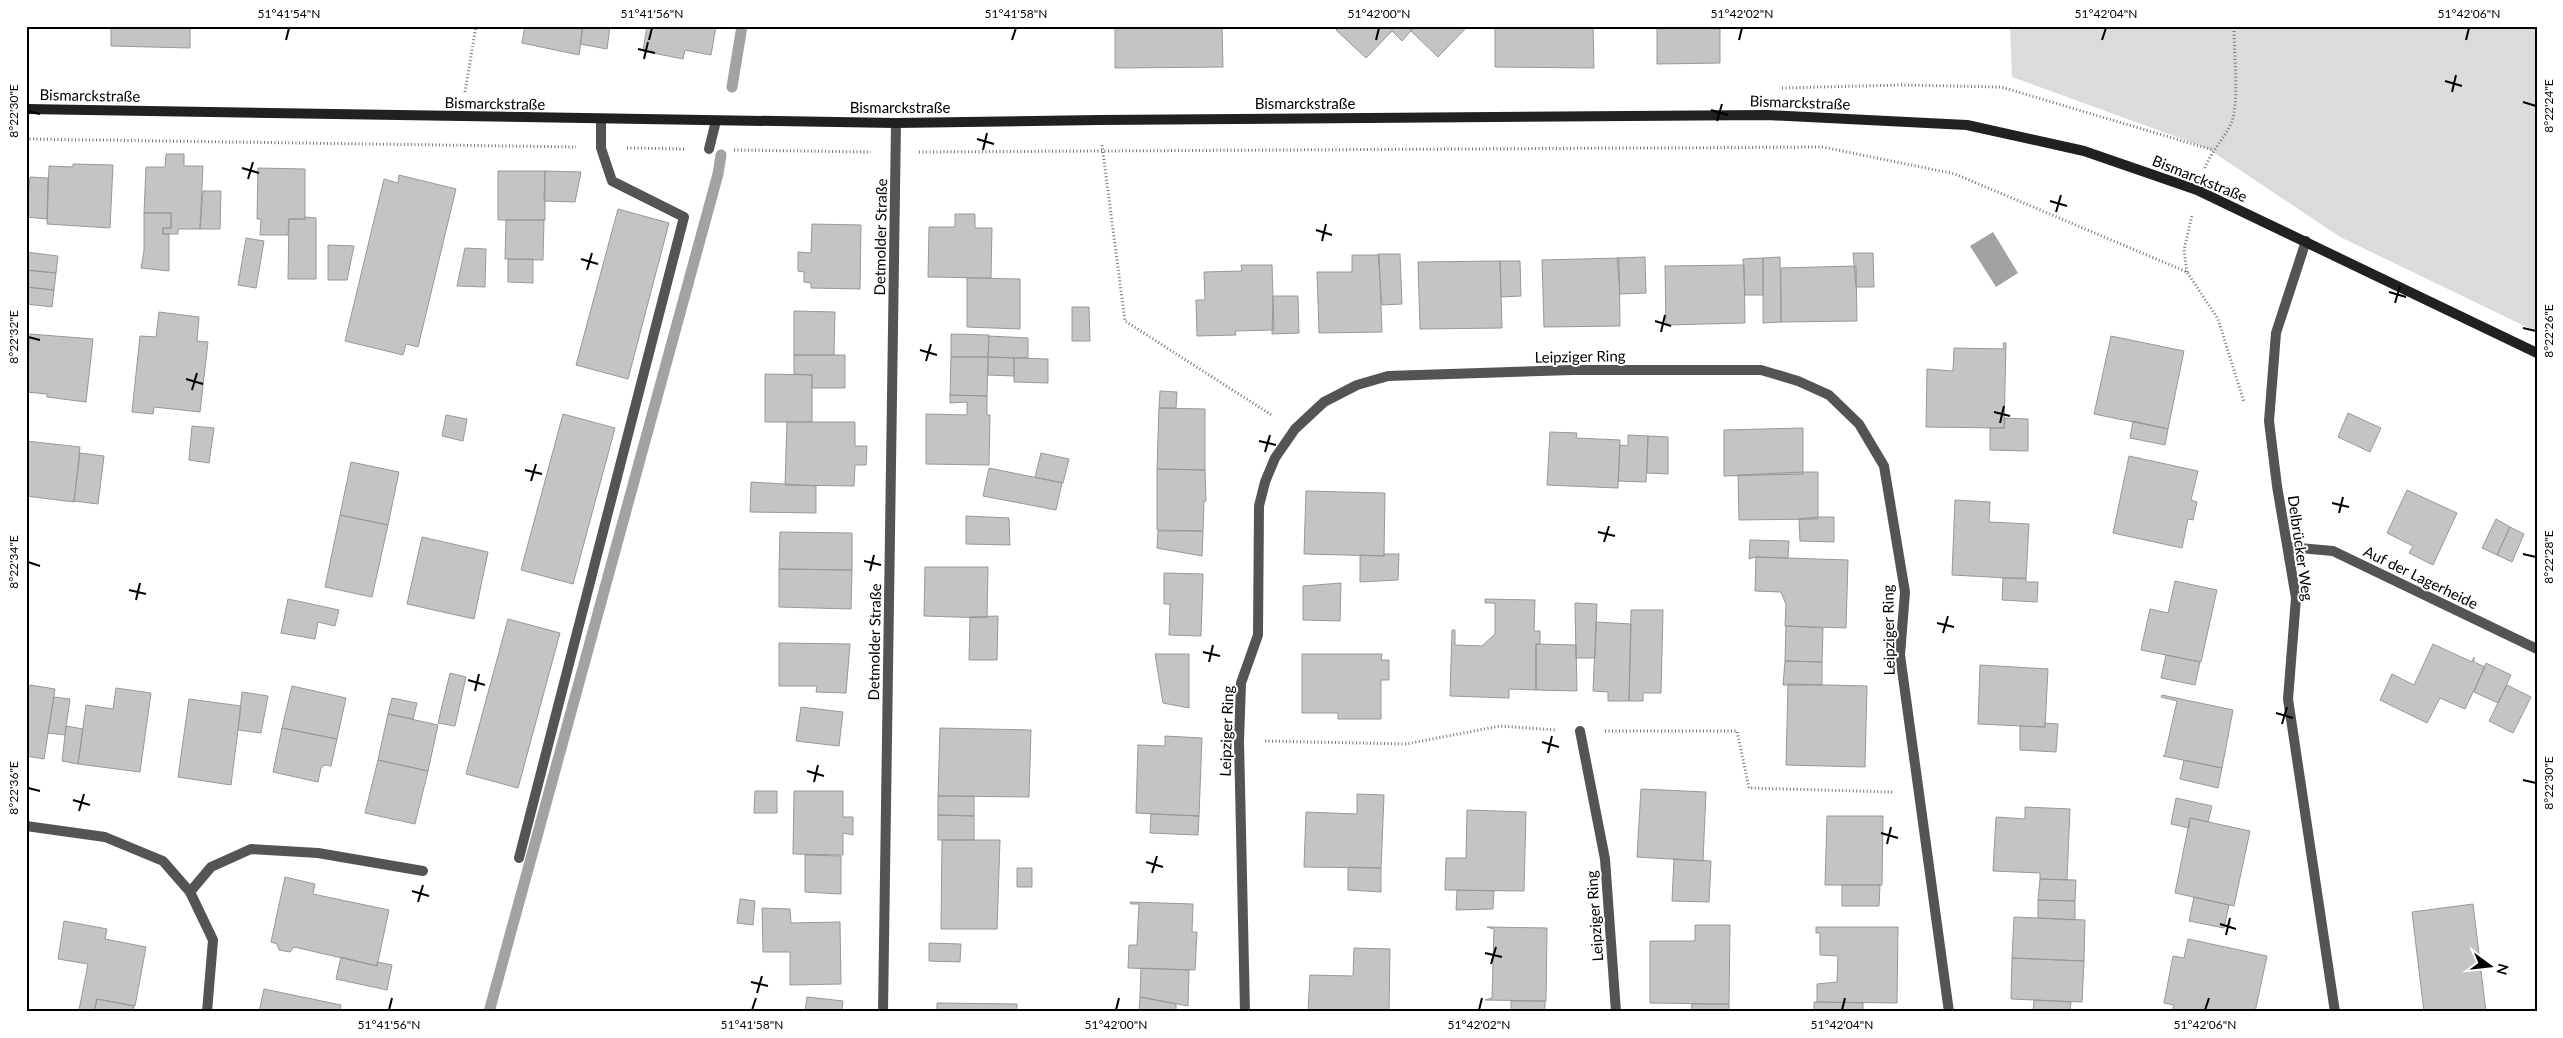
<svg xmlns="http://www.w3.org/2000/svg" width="2563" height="1038" font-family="Lato,sans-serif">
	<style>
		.green { fill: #dbdbdb }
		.water { fill: #a2a2a2 }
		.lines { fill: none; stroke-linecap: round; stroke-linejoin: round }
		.stream { stroke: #a2a2a2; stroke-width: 11 }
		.building { fill: #c4c4c4; stroke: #989898 }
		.path { stroke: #767676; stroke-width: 3; stroke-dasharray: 1 2.5; stroke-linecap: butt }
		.service { stroke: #545454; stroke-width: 10 }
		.minor { stroke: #545454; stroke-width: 10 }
		.secondary { stroke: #212121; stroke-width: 10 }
		.ticks { fill: none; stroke: #000; stroke-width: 2 }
		.labels { text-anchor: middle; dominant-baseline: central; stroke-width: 4; stroke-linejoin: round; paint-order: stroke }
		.street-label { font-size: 15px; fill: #000; stroke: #fff }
		.neatline { fill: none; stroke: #000; stroke-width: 2 }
		.ticks-label { font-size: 12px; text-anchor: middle; fill: #000 }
	</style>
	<rect width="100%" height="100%" fill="#fff"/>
	<path class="green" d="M2010,26H2537V332L2340,237L2207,148L2012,77Z"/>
	<path class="water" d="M1993,232L2018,273L1996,287L1970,246Z"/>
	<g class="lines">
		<path class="stream" d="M732,87L742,26
			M489,1012L718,174L721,155"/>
	</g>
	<path class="building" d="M111,26H190V48L111,46Z
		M525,26H583L579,55L522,43Z
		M583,26H610L607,49L580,44Z
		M647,26H716L711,55L685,50L683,59L643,51Z
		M1115,26H1222L1223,67L1115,68Z
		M1340,26H1415L1402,41L1392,31L1366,58L1336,30Z
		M1415,26H1464L1466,28L1438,57L1411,31Z
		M1495,26H1593L1594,68L1495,67Z
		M1657,26H1720V63L1657,64Z
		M166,154H184V166H203L200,229H178V234H163V228H171V213H144L146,167H165Z
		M73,164L113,165L110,228L47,224L49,166L73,167Z
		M258,168L305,169V219H289L288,235H260L261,219H257Z
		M498,171H545V220H498Z
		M545,171L581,172L575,202L544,201Z
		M399,175L456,189L418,347L406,344L403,355L345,341L384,179L398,183Z
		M30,177L48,178L47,219L26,217Z
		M203,191H221L220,229H200Z
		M618,209L669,223L628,379L576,365Z
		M144,213H171V228H163V234H169V271L141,268L144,251Z
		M955,214H975V228H992L991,278L928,277L929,227H955Z
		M305,217L316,218V279H288L289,219H305Z
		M506,220H544L543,260L505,259Z
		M812,224L861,225L860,289L811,288V283L804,282V272L798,271V252L811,253Z
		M246,238L264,241L256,288L238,285Z
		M328,245L354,246L347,280H328Z
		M465,248L486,249L485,287L457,286Z
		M26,252L58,256L56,273L26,270Z
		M1853,253H1873L1874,287H1856Z
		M1378,254H1400L1402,304L1382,305Z
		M1352,255H1379L1382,332L1319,333L1317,272H1352Z
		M1645,257L1646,293L1620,294L1617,258Z
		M1780,257L1781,322L1763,323V258Z
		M1619,258L1620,326L1544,327L1542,260Z
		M1763,258V295H1745L1743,259Z
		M508,259H533V283L508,282Z
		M1500,261H1520L1521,296L1501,297Z
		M1500,261L1502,328L1420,329L1418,262Z
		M1241,265H1272L1274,330L1235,331L1236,335L1197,336L1196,300H1205L1204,272L1242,271Z
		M1744,265L1745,323L1666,325L1665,266Z
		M1856,266L1857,321L1781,322V268Z
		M26,270L56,273L54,290L26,287Z
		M967,278L1020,279V329L967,327Z
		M26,287L54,290L52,307L26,304Z
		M1273,296H1298L1299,333L1272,334Z
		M1072,307H1089L1090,341H1072Z
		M794,311L835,312L834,355H794Z
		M159,312L199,317L197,341L208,342L200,412L154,407L153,414L132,412L140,336L156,337Z
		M30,334L93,339L86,402L47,397V394L26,392Z
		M951,334L989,335L988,357H951Z
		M989,336L1028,338V358L988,357Z
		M2111,336L2184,351L2168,429L2094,414Z
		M2003,343H2006L2004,428L1926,427L1927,369L1953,371L1954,348L2004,349Z
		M794,355H845V388H812V375L794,374Z
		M951,357H988L987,396L950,395Z
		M988,357L1014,358V376L988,375Z
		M1014,358L1048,359V383L1014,382Z
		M765,374L812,375V422H765Z
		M1160,391L1177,392L1176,408H1159Z
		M950,395L987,396V415H990L989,465L926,464V414L967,415V402L950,403Z
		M1159,408L1205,409V470L1157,469Z
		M2348,413L2381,428L2370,452L2338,437Z
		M563,414L615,428L573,584L521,570Z
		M446,415L467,419L463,441L442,436Z
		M2005,418L2028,419V451L1990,450V428H2004Z
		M2133,421L2168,429L2165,445L2130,438Z
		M787,422H855V446H867L866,465H855L854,486L785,485Z
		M192,426L214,428L209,463L189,460Z
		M1803,428V474L1724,476V430Z
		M1550,432L1577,433L1576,438L1620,440L1618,488L1547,485Z
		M1628,435L1648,436L1646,482L1618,481L1620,445L1628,446Z
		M1648,436L1668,437V474L1647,473Z
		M26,441L80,447L74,502L26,496Z
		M80,453L104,456L98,504L74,501Z
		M1041,453L1069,459L1063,483L1035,477Z
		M2129,456L2198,471L2191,500L2197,502L2193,520L2188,519L2182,548L2113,533Z
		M351,462L399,472L388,525L340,515Z
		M989,468L1062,483L1056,510L983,496Z
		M1157,469L1205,470L1206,501H1204L1203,531L1157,530Z
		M1803,472H1818V519L1739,520L1738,475Z
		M751,482L816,486V513L750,512Z
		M2407,490L2457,513L2433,565L2409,553L2413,546L2387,533Z
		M1306,491L1385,493L1384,556L1304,554Z
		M1955,500L1990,502L1989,522L2029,524L2026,579L1952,575Z
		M340,515L388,525L372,597L325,587Z
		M966,516L1009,518L1010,545L966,544Z
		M1818,517H1834V542L1800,541L1799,519Z
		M2496,519L2510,527L2497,555L2482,548Z
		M2510,527L2524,534L2512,562L2497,555Z
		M1158,531H1203L1202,556L1157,548Z
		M780,532L852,533V570L779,569Z
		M422,537L488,552L474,619L407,604Z
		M1750,540L1789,541L1788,558L1756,557L1749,559Z
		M1384,554H1399L1398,580L1360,582V555L1384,556Z
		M1756,557L1848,560L1846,628L1785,626L1786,604L1781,592L1755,591Z
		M925,567H988L987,618L924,616Z
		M779,569L852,570L851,609L779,607Z
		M1164,573L1203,574L1201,636L1169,635L1170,604H1164Z
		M2003,578H2026V582H2038L2037,602L2002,600Z
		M2175,581L2217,590L2201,662L2141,650L2150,609L2168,613Z
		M1341,583L1340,621L1303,620V586Z
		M288,599L339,610L335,626L318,622L315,639L281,633Z
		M1485,599L1535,600L1534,631H1540V644H1536V690L1509,689V698L1450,696L1452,630H1455V645L1482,646L1495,634V603H1485Z
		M1575,603L1597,604L1595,658H1576Z
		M1631,610H1663L1661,693H1643V701H1629Z
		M998,616L997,660H969L970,617Z
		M508,619L560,633L518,788L466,774Z
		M1596,622L1631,624L1629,701H1608V692L1593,691Z
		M1786,626L1823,628L1822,662L1785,661Z
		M779,643L850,644L846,693L816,692L817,686H779Z
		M1536,644L1576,645L1577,691L1536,690Z
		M2433,644L2472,662L2474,657V662L2485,667L2465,709L2440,698L2427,723L2380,700L2392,674L2414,685Z
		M1155,654H1189V708L1163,703Z
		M1302,654H1382L1381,660H1389V680H1381V719H1338V713H1302Z
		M2166,655L2200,662L2195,685L2161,678Z
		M1785,661L1822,662V685H1783Z
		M2486,663L2511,675L2498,703L2474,692Z
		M1980,665L2048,669L2045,727L1978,724Z
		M450,673L466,677L455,726L438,723Z
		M1788,684L1867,686L1865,767L1786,765Z
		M30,685L55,689L44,759L26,756V698Z
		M2507,685L2531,697L2513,733L2489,721Z
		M292,686L346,698L337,739L282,728Z
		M116,688L151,693L140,772L78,764L86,705L113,709Z
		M242,692L268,696L261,733L238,730Z
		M2162,695L2233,710L2222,768L2163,756L2165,754L2177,701L2161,697Z
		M54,697L70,699L65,735L48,733Z
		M392,698L417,703L413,719L388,714Z
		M189,699L241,706L231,785L178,777Z
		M801,707L843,712L839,746L796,741Z
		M388,714L438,725L428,771L378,760Z
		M2045,723L2058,724L2056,752L2020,750V726L2045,727Z
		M66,726L83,729L78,764L62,761Z
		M282,728L337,739L331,766L325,765L321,768L318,782L273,772Z
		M940,728L1031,730L1029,797L938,796Z
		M1165,736L1202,738L1199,816L1136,813L1138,745L1165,746Z
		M378,760L428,771L415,824L365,813Z
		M2184,760L2222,768L2218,788L2180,779Z
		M1641,789L1706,792L1703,861L1637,857Z
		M755,791H777V813H754Z
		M794,791H843V817H853V835L843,833V855L793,854Z
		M1357,794L1384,795L1381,868L1304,867L1306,812L1357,814Z
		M938,796H974V816L938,815Z
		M2176,798L2212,806L2208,822L2190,818L2189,828L2171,824Z
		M2025,807L2070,809L2067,880L2040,879V873L1993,871L1996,817L2025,819Z
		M1467,810L1526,812L1524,891L1445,890L1446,858H1466Z
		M1151,814L1199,816L1198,835L1150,833Z
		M938,815L974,816V840H938Z
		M1827,816H1883L1882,885H1825Z
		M2190,818L2250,831L2234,906L2175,893Z
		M942,840H1000L997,929H941Z
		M805,855L841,856V894L805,892Z
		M1674,859L1711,861L1709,902L1672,901Z
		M1348,867L1381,868V892L1348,890Z
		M1017,868H1032V887H1017Z
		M285,877L315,884L313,894L389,910L377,966L294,947L290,952L279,950L277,944L271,942Z
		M2040,879L2076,880L2075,901L2038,900Z
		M1842,885H1880L1879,906H1842Z
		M1457,890L1494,891L1493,909L1456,910Z
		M2194,897L2229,905L2224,928L2189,921Z
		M740,899L755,901L753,925L737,923Z
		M2038,900L2075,901V920L2038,918Z
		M1130,902L1193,904L1192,932H1197L1195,970L1128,968L1129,945H1137L1139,904H1131Z
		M2473,904L2486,1012H2424L2412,912Z
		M762,908L790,909L791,923L840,922L841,984L790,985V952H763Z
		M2014,917L2085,920L2084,961L2012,958Z
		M64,921L107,929L105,939L146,947L135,1006L97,999L94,1012L79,1010L88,964L58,959Z
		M1695,925H1730L1729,1004L1650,1003V941H1695Z
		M1487,927L1547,928L1546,1001L1485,1000L1492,998L1494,929Z
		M1816,927H1898L1897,1003L1817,1002V984L1837,982L1838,956L1820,955V933H1816Z
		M2188,939L2267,956L2255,1012H2172L2174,1005L2164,1003L2173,956L2184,958Z
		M929,943L961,944L960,962L929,961Z
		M1354,948L1390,949L1389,1012H1308L1310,975L1353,976Z
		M341,957L377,966V962L392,965L387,990L336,979Z
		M2012,958L2084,961L2082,1002L2011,999Z
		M1141,968L1189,970L1188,1006L1140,997Z
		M264,989L341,1005L340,1012H259Z
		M807,997L843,1001L842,1012H805Z
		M1140,997L1176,1004V1012H1139Z
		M97,999L134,1006L133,1012H94Z
		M2034,1000L2071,1002L2070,1012H2033Z
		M1511,1001H1545V1012H1511Z
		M1814,1002L1863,1003V1012H1814Z
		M937,1003L1017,1004V1012H937Z
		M1692,1004H1729V1012H1691Z"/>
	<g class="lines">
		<path class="path" d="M2535,26L2537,28
			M1782,88L1902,85L2001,87L2213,150
			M465,92L476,26
			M26,139L576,147
			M1102,145L1125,321L1273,416
			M627,148L686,149
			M734,150L871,152
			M919,152L1823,147L1955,174L2187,272L2218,319L2244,402
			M2205,168C2212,148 2231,133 2234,113C2238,90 2234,51 2234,26
			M2187,272L2184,250L2192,215
			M1605,731H1737L1749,788L1893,792
			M1265,741L1406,744L1500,726L1556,730"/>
		<path class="service" d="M709,149L716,121
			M519,858L684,217L612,181L601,148V120
			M190,892L211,867L251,849L318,853L423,871"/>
		<path class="minor" d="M2306,241L2276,333L2269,421L2277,486L2296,598L2288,699L2335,1012
			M2288,547L2333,551L2537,649
			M1580,731L1605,859L1616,1012
			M26,826L105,837L163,861L190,892L213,940L207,1012
			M883,1012L896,123
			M1245,1012L1239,741L1241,683L1258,635L1259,506L1265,482L1275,458L1295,429L1324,402L1357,385L1388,376L1572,370H1761L1798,381L1829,395L1859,424L1884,466L1905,592L1900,655L1949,1012"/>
		<path class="secondary" d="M26,109L896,123L1099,120L1767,115L1967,125L2084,151L2197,190L2537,353"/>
	</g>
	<path class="ticks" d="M286,40L289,28M649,40L652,28M1012,40L1016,28M1376,40L1379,28M1739,40L1742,28M2102,40L2106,28M2466,40L2469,28M638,49L655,53M644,59L648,42M2445,81L2462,86M2452,92L2456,75M2523,102L2536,106M1711,110L1728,115M28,111L40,114M1717,121L1722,104M977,139L994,144M983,150L987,133M242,168L259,173M248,179L253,162M2050,201L2067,206M2056,212L2061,195M1316,230L1332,235M1322,241L1326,224M581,259L598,264M587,270L592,253M2389,292L2406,297M2395,303L2400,286M1655,321L1671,326M2523,328L2536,331M1661,332L1665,315M28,337L40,340M920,350L937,355M926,361L931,344M186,379L203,384M192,390L197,373M1994,412L2010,416M2000,423L2004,406M1259,441L1276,445M1265,452L1270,435M525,470L542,474M531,481L536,464M2332,503L2349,507M2339,513L2343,497M1598,532L1615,536M1604,542L1609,526M2523,554L2536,557M864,561L881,565M28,562L40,566M870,571L874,555M129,590L146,594M136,600L140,583M1937,623L1954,627M1943,633L1948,616M1203,652L1220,656M1209,662L1213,645M468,680L485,685M475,691L479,674M2276,713L2293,718M2282,724L2287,707M1542,742L1559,747M1548,753L1552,736M807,771L824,776M2523,780L2536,783M814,782L818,765M28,788L40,791M73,800L90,805M79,811L84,794M1881,833L1898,838M1887,844L1891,827M1146,862L1163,867M1152,873L1157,856M412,891L429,896M418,902L423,885M2220,924L2236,929M2226,935L2230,918M1485,953L1502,957M1491,964L1496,947M751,982L768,986M757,993L762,976M389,1010L392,998M752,1010L756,998M1116,1010L1119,998M1479,1010L1482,998M1842,1010L1845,998M2205,1010L2209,998"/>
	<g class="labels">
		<g class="street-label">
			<text transform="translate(90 95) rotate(1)">Bismarckstraße</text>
			<text transform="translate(1800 102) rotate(2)">Bismarckstraße</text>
			<text transform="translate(495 103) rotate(1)">Bismarckstraße</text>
			<text x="1305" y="103">Bismarckstraße</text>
			<text x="900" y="107">Bismarckstraße</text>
			<text transform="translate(2200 178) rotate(22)">Bismarckstraße</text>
			<text transform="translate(880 237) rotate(-89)">Detmolder Straße</text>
			<text transform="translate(1580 356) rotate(-1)">Leipziger Ring</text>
			<text transform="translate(2301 548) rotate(82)">Delbrücker Weg</text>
			<text transform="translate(2421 577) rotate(26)">Auf der Lagerheide</text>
			<text transform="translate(1888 630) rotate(-91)">Leipziger Ring</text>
			<text transform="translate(874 642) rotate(-89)">Detmolder Straße</text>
			<text transform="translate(1226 731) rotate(-88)">Leipziger Ring</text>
			<text transform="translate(1594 916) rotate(-94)">Leipziger Ring</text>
		</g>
	</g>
	<rect width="2563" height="1038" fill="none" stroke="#ffffff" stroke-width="55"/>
	<g transform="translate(2490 966) rotate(105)" stroke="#ffffff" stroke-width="4" paint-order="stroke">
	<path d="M0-4L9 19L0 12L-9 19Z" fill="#000000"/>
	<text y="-8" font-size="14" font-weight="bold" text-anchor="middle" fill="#000000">N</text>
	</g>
	<rect x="28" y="28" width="2508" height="982" class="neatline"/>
	<g class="ticks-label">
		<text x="289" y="18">51°41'54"N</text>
		<text x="652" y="18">51°41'56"N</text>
		<text x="1016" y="18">51°41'58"N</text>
		<text x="1379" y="18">51°42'00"N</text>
		<text x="1742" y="18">51°42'02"N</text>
		<text x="2106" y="18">51°42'04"N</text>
		<text x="2469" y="18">51°42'06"N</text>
		<text transform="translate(2549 106) rotate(-90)" y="4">8°22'24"E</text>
		<text transform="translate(14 111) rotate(-90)" y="4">8°22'30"E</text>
		<text transform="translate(2549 331) rotate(-90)" y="4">8°22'26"E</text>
		<text transform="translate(14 337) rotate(-90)" y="4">8°22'32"E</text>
		<text transform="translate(2549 557) rotate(-90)" y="4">8°22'28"E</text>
		<text transform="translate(14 562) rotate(-90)" y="4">8°22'34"E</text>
		<text transform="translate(2549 783) rotate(-90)" y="4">8°22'30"E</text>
		<text transform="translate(14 788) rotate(-90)" y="4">8°22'36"E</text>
		<text x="389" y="1029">51°41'56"N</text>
		<text x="752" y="1029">51°41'58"N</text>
		<text x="1116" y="1029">51°42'00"N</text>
		<text x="1479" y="1029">51°42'02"N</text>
		<text x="1842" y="1029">51°42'04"N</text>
		<text x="2205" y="1029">51°42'06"N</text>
	</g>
</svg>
